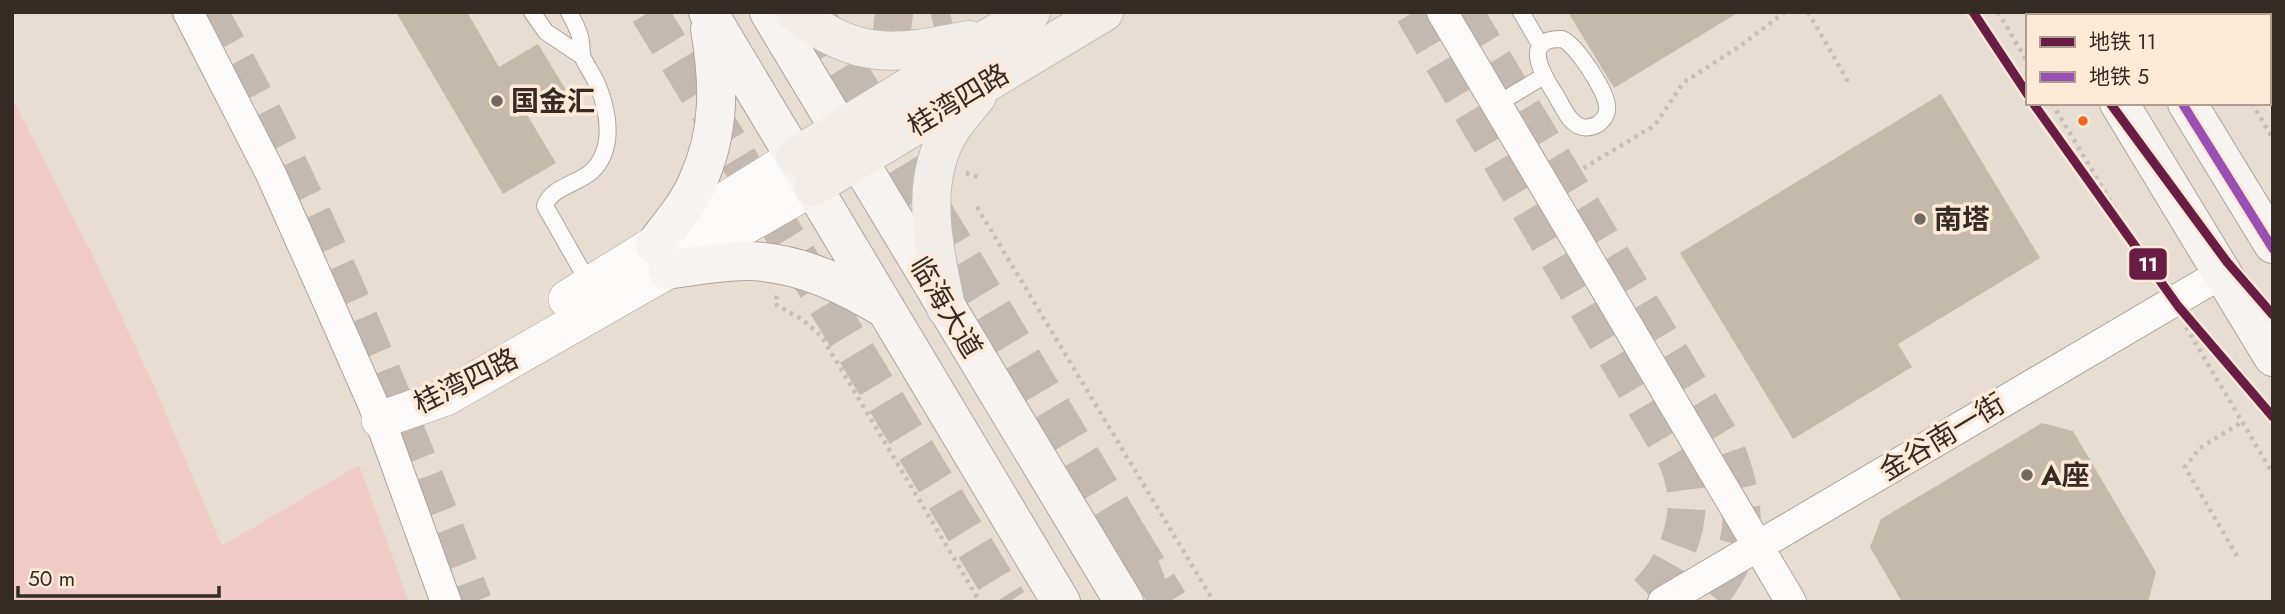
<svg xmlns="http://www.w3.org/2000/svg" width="2285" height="614" font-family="Jost,'Noto Sans SC',sans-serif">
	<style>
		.green { fill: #f0cac5 }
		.building { fill: #c4baa9 }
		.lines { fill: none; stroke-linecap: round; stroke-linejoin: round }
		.primary-tunnel { stroke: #c4b9b0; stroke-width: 38; stroke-dasharray: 38 19; stroke-linecap: butt }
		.trunk-tunnel { stroke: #c4b9b0; stroke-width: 38; stroke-dasharray: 38 19; stroke-linecap: butt }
		.service-casing { stroke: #aea59d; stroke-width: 18 }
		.minor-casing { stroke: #aea59d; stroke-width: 32 }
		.tertiary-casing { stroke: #aea59d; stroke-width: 38 }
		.secondary-casing { stroke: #aea59d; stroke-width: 40 }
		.primary-casing { stroke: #c3bdb7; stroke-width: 40 }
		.path { stroke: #c3bfbb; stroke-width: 4.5; stroke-dasharray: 3.5 5; stroke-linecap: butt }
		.service { stroke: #fcfaf8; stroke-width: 16 }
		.minor { stroke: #fcfaf8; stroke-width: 30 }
		.tertiary { stroke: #fcfaf8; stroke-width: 37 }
		.secondary { stroke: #f7f3f1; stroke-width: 38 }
		.primary { stroke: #f3edea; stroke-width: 38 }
		.metro-1-casing { stroke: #feead7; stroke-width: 14 }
		.metro-2-casing { stroke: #feead7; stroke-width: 14 }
		.metro-1 { stroke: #6a1d44; stroke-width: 9 }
		.metro-2 { stroke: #9950b2; stroke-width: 9 }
		.poi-dot { fill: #726961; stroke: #feead7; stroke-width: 2.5 }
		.bus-dot { fill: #f26522; stroke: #feead7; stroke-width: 2.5 }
		.labels { text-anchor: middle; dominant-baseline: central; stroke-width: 7; stroke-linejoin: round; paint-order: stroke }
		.street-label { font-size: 28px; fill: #332b24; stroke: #feead7 }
		.poi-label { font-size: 28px; font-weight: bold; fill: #332b24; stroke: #feead7; text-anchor: start }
		.line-badge { stroke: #feead7; stroke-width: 2.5 }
		.badge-label { font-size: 19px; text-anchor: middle; font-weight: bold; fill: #fff }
	</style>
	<rect width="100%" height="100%" fill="#e8ddd3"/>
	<path class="green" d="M12,98L96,262L155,388L222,546L359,465L409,602H12Z"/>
	<path class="building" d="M396,12H467L499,67L538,44L566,90L526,113L556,163L503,194Z
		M1568,12H1739L1614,88Z
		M1941,94L2040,258L1898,344L1912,367L1793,439L1680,253Z
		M2042,423L2073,431L2156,572L2148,602H1902L1870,547L1881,519Z"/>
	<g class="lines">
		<path class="primary-tunnel" d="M209,12C314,201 396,400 473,602
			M649,12L1008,602
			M875,12L924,18L950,12
			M1414,12L1677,459C1680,468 1684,477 1685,485C1693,527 1671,576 1638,602
			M1464,12L1724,444C1749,510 1751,546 1705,602
			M817,17L1128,535L1154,602"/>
		<path class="trunk-tunnel" d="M1128,535L1169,602"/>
		<g class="service-casing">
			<path id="service" d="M532,12L546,32L582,56
				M569,12C574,22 580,31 581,42C582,47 581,53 583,58C587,67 594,76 598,86C609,113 615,150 591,172C577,184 550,188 545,206L590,285
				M1521,12L1541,46
				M1562,39C1576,44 1606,91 1607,106C1608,113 1604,120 1598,124C1593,127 1587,128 1582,127C1569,124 1562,105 1555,94C1543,75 1520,38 1562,39Z
				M1497,104L1544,76"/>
		</g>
		<g class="minor-casing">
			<path id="minor" d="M188,12L271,174L333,313L380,420L446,602
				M1442,12L1791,602
				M1663,602L2222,273"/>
		</g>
		<g class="tertiary-casing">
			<path id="tertiary" d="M567,299L795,157
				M380,420L446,397L813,187"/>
		</g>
		<g class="secondary-casing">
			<path id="secondary" d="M708,12L1061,602
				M769,12L1124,602
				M2064,12L2066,16
				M2132,12L2134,16
				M2119,103L2273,357
				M2187,103L2273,244
				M655,245C670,225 687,206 697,183C721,131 719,83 710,29
				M667,270C693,266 720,261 748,261C797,262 845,284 885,309"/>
		</g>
		<g class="primary-casing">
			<path id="primary" d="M794,12C859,61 894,55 969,40
				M795,157L1031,12
				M813,187L1104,12
				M946,308C935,249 916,181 953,126C960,116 969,106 977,96"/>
		</g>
		<path class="path" d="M1808,12L1850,85
			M1998,12L2028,63
			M2197,12L2200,16
			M2052,103L2158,281
			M2252,103L2273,139
			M966,173L982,178
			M1569,177L1655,125L1683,83L1740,46L1785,12
			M977,207L1214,602
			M777,296L775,304L803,320L822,337L980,602
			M2186,327L2273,474
			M2237,556L2185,467L2200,448L2242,422"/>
		<use href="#service" class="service"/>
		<use href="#minor" class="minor"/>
		<use href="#tertiary" class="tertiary"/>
		<use href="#secondary" class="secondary"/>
		<use href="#primary" class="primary"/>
		<g class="metro-1-casing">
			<path id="metro-1" d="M1973,12L2028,95
				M2033,103L2178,306L2273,417
				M2110,103L2227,262L2273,315"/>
		</g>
		<g class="metro-2-casing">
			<path id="metro-2" d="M2182,103L2273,249"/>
		</g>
		<use href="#metro-1" class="metro-1"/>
		<use href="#metro-2" class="metro-2"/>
	</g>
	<g class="poi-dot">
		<circle cx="497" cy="101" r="7"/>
		<circle cx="1920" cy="219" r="7"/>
		<circle cx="2027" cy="475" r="7"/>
	</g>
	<circle class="bus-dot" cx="2083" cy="121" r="6"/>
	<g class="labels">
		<g class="street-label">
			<text transform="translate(958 100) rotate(-31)">桂湾四路</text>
			<text transform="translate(946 307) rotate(59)">临海大道</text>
			<text transform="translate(466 381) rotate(-26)">桂湾四路</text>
			<text transform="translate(1942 437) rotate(-31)">金谷南一街</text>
		</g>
		<g class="poi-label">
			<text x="511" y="101">国金汇</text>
			<text x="1934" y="219">南塔</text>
			<text x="2041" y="475">A座</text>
		</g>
	</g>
	<rect class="line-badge" x="2128" y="247" width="40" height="34" rx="7" fill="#6a1d44"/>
	<g class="badge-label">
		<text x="2148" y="271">11</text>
	</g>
	<rect width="2285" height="614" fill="none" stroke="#332b24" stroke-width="28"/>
	<rect x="2026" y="14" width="245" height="91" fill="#feead7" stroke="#ad9e8f" stroke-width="2"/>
	<rect x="2040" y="37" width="35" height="10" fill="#6a1d44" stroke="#ad9e8f" stroke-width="2"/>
	<text x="2089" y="49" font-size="21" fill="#332b24">地铁 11</text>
	<rect x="2040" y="72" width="35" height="10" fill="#9950b2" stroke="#ad9e8f" stroke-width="2"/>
	<text x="2089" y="84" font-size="21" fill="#332b24">地铁 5</text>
	<path d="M18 586v10h201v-10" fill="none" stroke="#332b24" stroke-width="3.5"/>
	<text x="28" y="586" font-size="21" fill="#332b24" stroke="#feead7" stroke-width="5" paint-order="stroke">50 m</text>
</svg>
